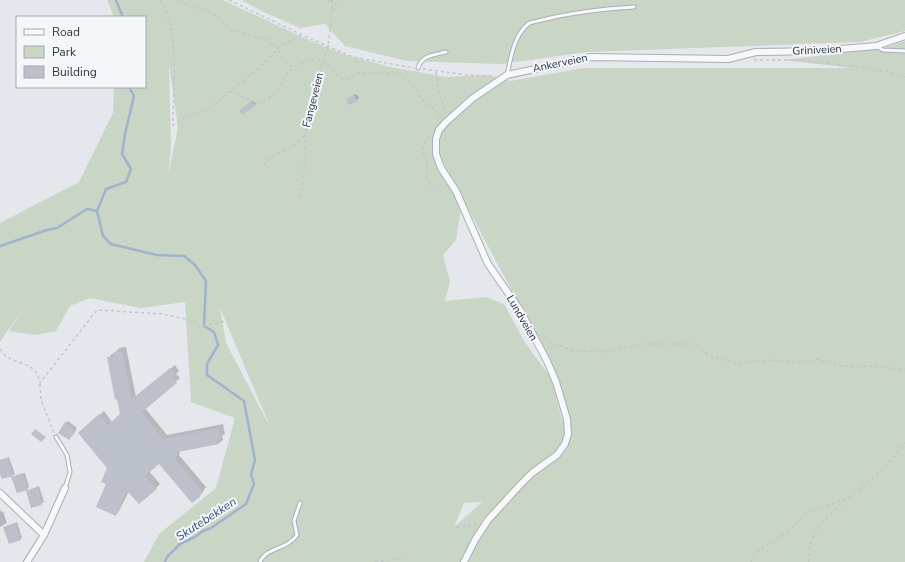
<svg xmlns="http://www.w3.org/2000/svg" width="905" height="562" font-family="'Nunito Sans',sans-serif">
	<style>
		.green { fill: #c9d6c5; fill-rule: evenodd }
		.shadow { fill: #0003 }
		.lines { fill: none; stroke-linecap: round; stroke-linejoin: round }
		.stream { stroke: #9fb4cc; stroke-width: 2.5 }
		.building { fill: #bbc0ca }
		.lane-casing { stroke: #a9aeb7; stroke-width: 5 }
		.street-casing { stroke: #a9aeb7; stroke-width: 8 }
		.path { stroke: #c2c5cb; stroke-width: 1.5; stroke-dasharray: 3 3; stroke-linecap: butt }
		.lane { stroke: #f7f8fa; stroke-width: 3 }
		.street { stroke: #f7f8fa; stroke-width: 6 }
		.labels { text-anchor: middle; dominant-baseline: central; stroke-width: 4; stroke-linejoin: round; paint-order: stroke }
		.street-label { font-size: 11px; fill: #2b3445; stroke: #f4f6f9 }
		.water-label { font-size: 12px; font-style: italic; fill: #34527a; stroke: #f4f6f9 }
	</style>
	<rect width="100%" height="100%" fill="#e4e7ec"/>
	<path class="green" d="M107,0H223L302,37L346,55L391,67L446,77L489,75L510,81L584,68H852L784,60L885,48L905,41V562H144L159,534L216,488L235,418L191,402L185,302L140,308L90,298L70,306L56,331L35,335L9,331L24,307L0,342V223L79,182L113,113L114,87H145V17H114ZM169,64L178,128L168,175L171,148ZM437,155L440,156L543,349L566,419L562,420L551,378L524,341L504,304L486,297L445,301L450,282L443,255L456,240L461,206ZM220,308L269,424V425L226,343ZM482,502L454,527L464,503Z
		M241,0H905V31L860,42L587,52L501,64L407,61L345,46L325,24L300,28L264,12Z"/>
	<path class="shadow" d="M356,94L359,98L357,100L349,98Z
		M253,100L256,104L254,105L242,109Z
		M126,347L136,397L175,365L179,371L176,374L180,378L145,408L167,435L223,424L225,434L222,436L223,440L219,443L180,451L179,455L206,487L200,496L159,463L149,471L160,484L156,488L129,491L119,511L115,515L108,468L83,429L104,411L112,422L121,414L108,358L112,354L115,353L119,348Z
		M68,421L77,428L71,437L66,423Z
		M9,457L15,474L13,475V477L25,473L29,487L27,489L17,492L11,475L2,478L0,474V460Z
		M39,486L44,502L32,507L27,491Z
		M0,508L1,512L3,511L7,523L0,527Z
		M17,522L22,538L20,539L5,527Z"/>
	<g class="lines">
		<path class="stream" d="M116,0L123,17
			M97,211L103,236L111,244L157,255L184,256L195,265L206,281L204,326L214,332L218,345L207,364V375L244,401L255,460L251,474L254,484L246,504L211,528L203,531L195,537L180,544L167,557L165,562
			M97,211L106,189L126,182L131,169L122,154L125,134L134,96L129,87
			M0,246L47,230L57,228L87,209L97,211"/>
	</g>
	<path class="building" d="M354,95L358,101L349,105L346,99Z
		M251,101L255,106L242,115L239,110Z
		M122,350L132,399L170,368L176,375L173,378L177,383L142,412L163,439L219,428L221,439H218L219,444L178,452L175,459L203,492L199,495L200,497L192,503L159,464L145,476L157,489L139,504L127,491L116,516L96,507L106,484L101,482L107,468L78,433L99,414L108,425L120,414L117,399L115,400L107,357L114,356V352Z
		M65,422L76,431L69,440L58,433Z
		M35,429L46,437L41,442L31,434Z
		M8,458L13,476L2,479L0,474V461Z
		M23,473L28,490L17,493L11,477Z
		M38,487L42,505L31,508L26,491Z
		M15,523L21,540L9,544L3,527Z"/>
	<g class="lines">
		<g class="lane-casing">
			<path id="lane" d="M876,46L883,50L905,51
				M418,68C422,55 434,55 446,52
				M507,75C511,58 513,37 528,24C531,22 538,21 542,20C573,12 602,9 634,7
				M56,437L67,455L70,472L65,488
				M260,562C266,547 287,550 297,535L294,521L300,503"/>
		</g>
		<g class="street-casing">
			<path id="street" d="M0,493L44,535
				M27,562L44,535L65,488
				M464,562L475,540L488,520L520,485L532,473L557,455L565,444L568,434L567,419L556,382L547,361L520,310L488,264L456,191L441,168L436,154V139L439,130L446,122L473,98L507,75L591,57L728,59L756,52L818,51L876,46L905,36"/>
		</g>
		<path class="path" d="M160,0C180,30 173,89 173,125L185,118L209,109L254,72L283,44L302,35
			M180,0L185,4L213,13L231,30L266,39L275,46L287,63L293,67L312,59L323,61L340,78L346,79L358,73H397L403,76L415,87L422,100L436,110L441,119
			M229,0L302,35L353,57L414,68
			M328,0L332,4
			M333,11L338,0
			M754,60H797L860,67L894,73L905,77
			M423,69L468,75L493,76
			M436,72L439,94L446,113
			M230,91L254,102L261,103L278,91L285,76L293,67
			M429,136L425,140L423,151L427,163V177L434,192
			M264,165L274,155L293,147L305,135
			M301,197L304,171L305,135L323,61L328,46L332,13V0
			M543,339L560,346L575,351L603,352L644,344H695L709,355L736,364L753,361L769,360L796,363L818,359L837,365L855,367L875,366L905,370
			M0,349C9,364 25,360 35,371C38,374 39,379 40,383L97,310L162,314L194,321L199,327L226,321
			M40,384L41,400L54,433
			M456,527L472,525L478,522
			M375,562L399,559L405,555
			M751,562L756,552L786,533L807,513L847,499L860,489L884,468L905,443
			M809,562C807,533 826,517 846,500"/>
		<use href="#lane" class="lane"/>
		<use href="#street" class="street"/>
	</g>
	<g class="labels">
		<g class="street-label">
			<text transform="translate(817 50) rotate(-3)">Griniveien</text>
			<text transform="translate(560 63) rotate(-12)">Ankerveien</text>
			<text transform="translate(313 100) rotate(-76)">Fangeveien</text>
			<text transform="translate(522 318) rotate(60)">Lundveien</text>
		</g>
		<g class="water-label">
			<text transform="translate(206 519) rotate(-33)">Skutebekken</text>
		</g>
	</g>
	<rect x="16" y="16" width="130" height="72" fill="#f4f6f9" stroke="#a4a8b1"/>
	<rect x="24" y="29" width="20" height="6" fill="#f7f8fa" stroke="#a4a8b1"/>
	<text x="52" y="36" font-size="12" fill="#2b3445">Road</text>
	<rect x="24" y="46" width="20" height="12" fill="#c9d6c5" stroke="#a4a8b1"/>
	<text x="52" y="56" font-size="12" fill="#2b3445">Park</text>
	<rect x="24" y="66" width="20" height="12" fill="#bbc0ca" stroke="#a4a8b1"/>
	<text x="52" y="76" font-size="12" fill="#2b3445">Building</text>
</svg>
